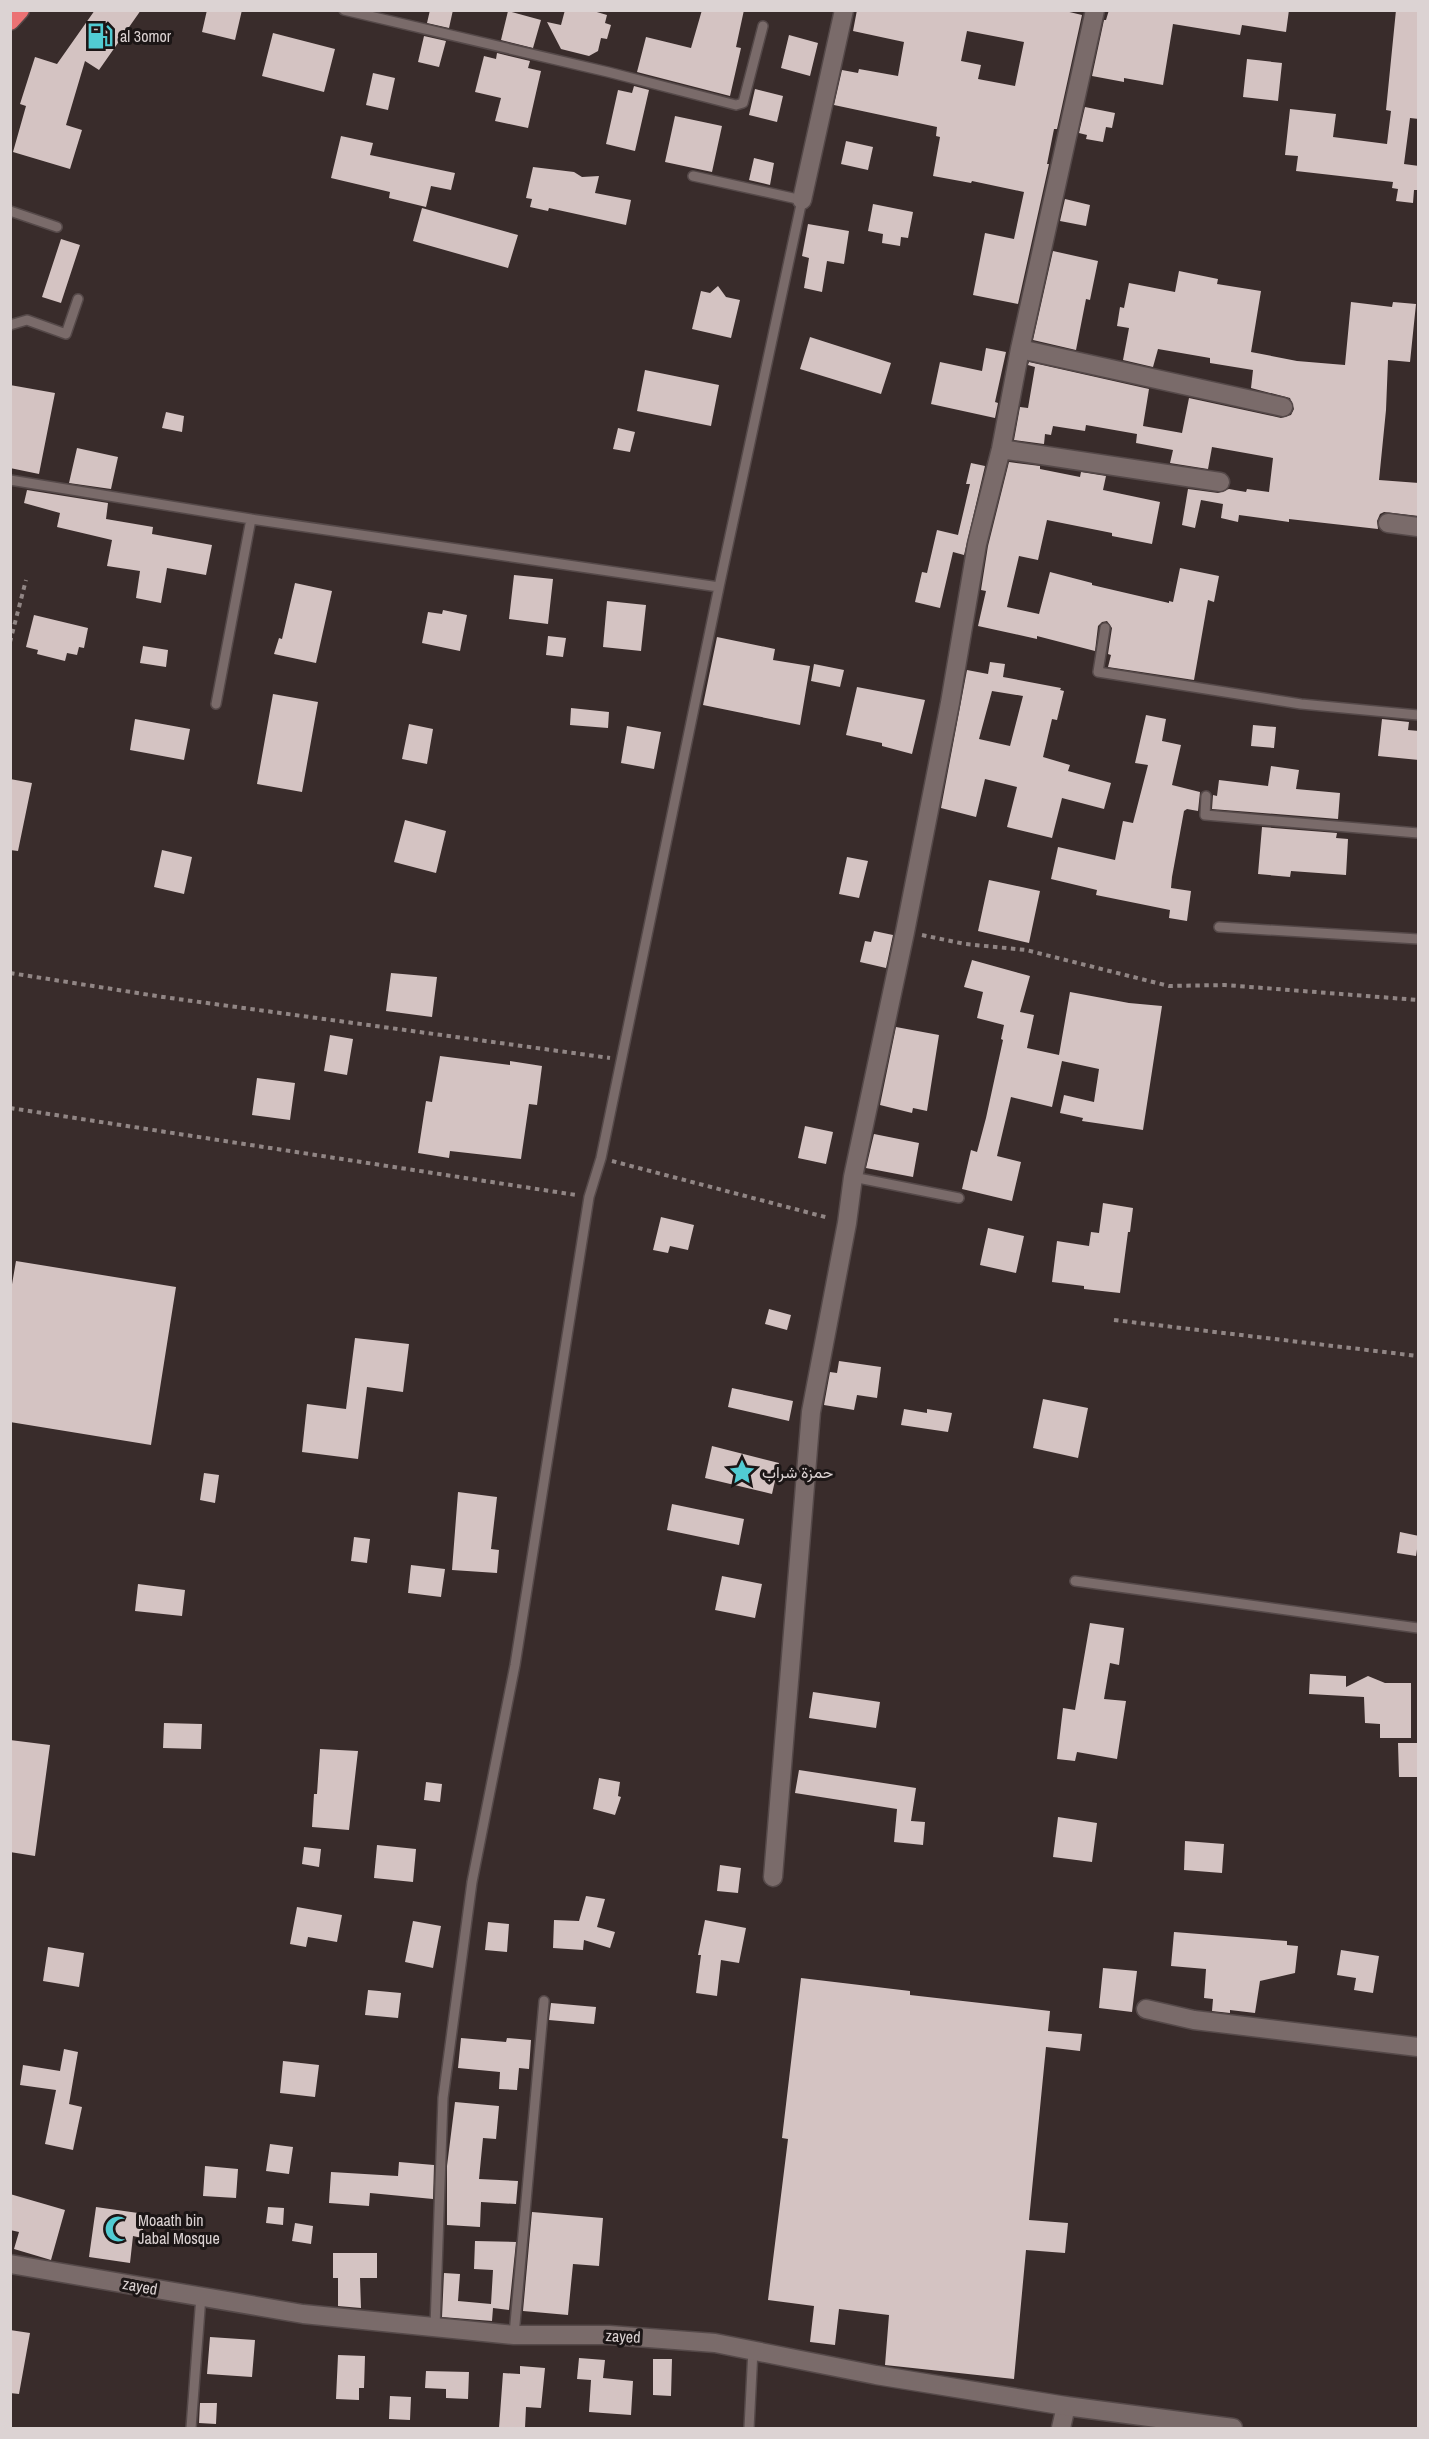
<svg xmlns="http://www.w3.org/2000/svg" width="1429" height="2439" font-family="'Archivo Narrow',Vazirmatn,sans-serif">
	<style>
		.building { fill: #d4c3c2; fill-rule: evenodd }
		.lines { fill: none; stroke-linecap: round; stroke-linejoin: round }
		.lane-casing { stroke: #554949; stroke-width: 12 }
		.street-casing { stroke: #554949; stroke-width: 21 }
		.secondary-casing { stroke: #554949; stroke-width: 21 }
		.highway-casing { stroke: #554949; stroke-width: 21 }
		.path { stroke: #918685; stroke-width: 4; stroke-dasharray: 4.5 4.5; stroke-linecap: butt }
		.lane { stroke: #7a6b6a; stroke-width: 9 }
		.street { stroke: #7a6b6a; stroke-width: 18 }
		.secondary { stroke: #7a6b6a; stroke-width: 18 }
		.highway { stroke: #eb7274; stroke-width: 18 }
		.labels { text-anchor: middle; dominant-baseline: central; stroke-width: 6; stroke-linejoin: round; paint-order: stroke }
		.poi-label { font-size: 16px; fill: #dcd3d3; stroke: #1c1616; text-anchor: start }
		.street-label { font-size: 16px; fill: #dcd3d3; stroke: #1c1616 }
	</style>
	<rect width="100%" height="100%" fill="#392c2b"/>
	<path class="building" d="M95,10H141L99,70L85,61L66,125L82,130L70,169L13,152L26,106L20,104L35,57L57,64Z
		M207,10H242L235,40L202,32Z
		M430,10H453L449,28L427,23Z
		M565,10H590L607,15L605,23L611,25L607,39L601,38L598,51L589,56L561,49L547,22L561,25Z
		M702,10H744L736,47L741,48L730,96L637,72L646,37L691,48Z
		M857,10H1061L1082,15L1057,129H1054L1047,164H1049L1018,304L973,295L985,233L1014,239L1024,192L972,181L971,183L933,176L940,137L936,136L937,127L834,105L842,70L858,73L859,69L898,76L904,42L853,31ZM967,31L1024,42L1015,86L978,79L981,65L961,61Z
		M1109,10H1289L1286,32L1242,25L1240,35L1173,24L1163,85L1124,78V82L1092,76L1104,20H1106Z
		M1396,10H1419V119L1410,118L1404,164L1419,166V190H1414L1413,203L1396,201L1398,189L1392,188L1393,182L1296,171L1298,156L1285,155L1290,109L1336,114L1333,137L1387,144L1391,111L1386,110Z
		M508,11L541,20L533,48L501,40Z
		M273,33L335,49L324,92L262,76Z
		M789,35L818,43L810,76L781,68Z
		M424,36L446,41L439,67L418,62Z
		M497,53L530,61L528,68L541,71L528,128L495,121L501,98L475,92L484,56L496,59Z
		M1247,59L1282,63L1278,101L1243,97Z
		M373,73L395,78L388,110L366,105Z
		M634,86L649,90L635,151L606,144L618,90L632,93Z
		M755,89L783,96L777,122L749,115Z
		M1085,107L1115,113L1112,128L1106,127L1103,142L1086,139L1087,135L1079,133Z
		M675,116L722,126L712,172L665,162Z
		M341,136L373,143L370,155L455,173L451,190L431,186L426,207L389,198L390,192L331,178Z
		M846,141L873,147L868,170L841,164Z
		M754,158L774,163L770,185L749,180Z
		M533,167L574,172L582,177L599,176L595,193L631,200L626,225L549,208L548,211L530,207L532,199L526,198Z
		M1065,199L1090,205L1086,226L1060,221Z
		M873,204L913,212L908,238L901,237L900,246L882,243L883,234L868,231Z
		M422,208L518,235L508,268L413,241Z
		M808,224L849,231L844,264L827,261L822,292L804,288L809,258L802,256Z
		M61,239L80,245L61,303L42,297Z
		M1053,251L1098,261L1090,300L1086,299L1076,350L1033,340Z
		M1179,271L1218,279L1217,284L1261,291L1251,352L1297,361L1345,365L1351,302L1392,307L1393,302L1416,304L1410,362L1388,360L1386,410L1379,480L1419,483V516L1384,512L1380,514L1377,521L1378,529L1289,519V522L1239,515L1238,522L1221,518L1223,504L1201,500L1195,528L1182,525L1188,489L1218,493L1229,489L1246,492L1247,489L1269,492L1273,458L1212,447L1208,469L1170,463L1173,450L1136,443L1137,434L1086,425L1085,431L1053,426L1051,435L1045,434L1044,444L1014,440L1020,407L1028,408L1035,367L1028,365L1029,362L1149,389L1143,426L1182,433L1189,398L1281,418L1291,415L1294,409L1290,398L1251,388L1253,370L1210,363V358L1158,349L1153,367L1123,360L1129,328L1117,326L1120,307L1124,308L1129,283L1175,292Z
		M718,286L726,297L740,300L731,338L692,329L701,291L710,293Z
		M810,337L891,363L881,394L800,369Z
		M986,348L1006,352L995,402L998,403L995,418L931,404L940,362L982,371Z
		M645,370L719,385L711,426L637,411Z
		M10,385L55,393L39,474L10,468Z
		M166,412L184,416L182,432L162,428Z
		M618,428L635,432L630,452L613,449Z
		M77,448L118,457L111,489L69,483Z
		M1009,462L1040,466V469L1080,477L1081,472L1106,476L1103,490L1160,502L1152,544L1112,536V533L1047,520L1038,560L1019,556L1007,607L1039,614L1050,572L1092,583V585L1169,603V601L1173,602L1180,568L1219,576L1214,602L1208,600L1194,680L1108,667L1111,655L1108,654L1112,628L1107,621L1102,622L1098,626L1095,651L1037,636V639L978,626L986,591L981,590L988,546Z
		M971,463L985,466L964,555L953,552L940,608L915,602L922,572L927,573L937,530L958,535L970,484H966Z
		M27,490L108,503L106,519L153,527L152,534L212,545L206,575L167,568L161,603L136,598L140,571L107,566L112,540L57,527L60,513L24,503Z
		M514,575L553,579L548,624L509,619Z
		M295,583L332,591L316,663L274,654L279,638L282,639Z
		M607,601L646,605L641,651L603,647Z
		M443,610L467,615L460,651L422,643L428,612L442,614Z
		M34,615L88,628L84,648L79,647L77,655L67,653L65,661L37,654L38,650L26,647Z
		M548,636L566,638L563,657L546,655Z
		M717,637L775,649L773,660L810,666L800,725L703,705Z
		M143,646L168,650L166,667L140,663Z
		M990,662L1005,664L1003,677L1061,688L1060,690L1064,691L1057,720L1052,719L1043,757L1070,765L1068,771L1111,783L1104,809L1062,798L1052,838L1007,827L1017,787L985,779L976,817L941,808L967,670L988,674ZM992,691L1023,696L1010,746L979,739Z
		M814,664L844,670L840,687L811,681Z
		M857,687L925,700L912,754L882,746V743L846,735Z
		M273,694L318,702L302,792L257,784Z
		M571,708L609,712L608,728L570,725Z
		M1146,715L1166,719L1162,741L1181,745L1172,785L1200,792L1198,811L1187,809L1184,811L1172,877L1171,888L1191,891L1187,921L1169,918L1170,910L1096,895L1097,890L1051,879L1058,847L1115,860L1123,821L1133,823L1148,765L1135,763Z
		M135,719L190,729L184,760L130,750Z
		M1382,719L1409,722L1408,730L1419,731V760L1378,756Z
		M409,724L433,729L427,764L402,759Z
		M1253,725L1276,727L1274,748L1251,746Z
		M627,726L661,732L654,769L621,763Z
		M1271,766L1299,770L1296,789L1340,793L1338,819L1212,809L1213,795L1217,796L1219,780L1268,786Z
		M10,779L32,783L18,851L10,850Z
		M405,820L446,831L436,873L394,862Z
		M1262,827L1337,833L1336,838L1348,839L1346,875L1291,871L1290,877L1258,874Z
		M162,850L192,857L184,894L154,887Z
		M847,857L868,861L859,898L839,894Z
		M989,880L1040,891L1029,943L978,931Z
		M874,931L893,935L886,968L860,962L865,941L871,942Z
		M972,960L1030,976L1020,1012L1034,1015L1027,1048L1059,1055L1070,992L1129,1003L1162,1006L1143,1130L1082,1121L1083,1118L1060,1113L1064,1095L1094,1102L1099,1069L1062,1061L1052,1107L1011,1097L997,1156L1021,1162L1012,1201L962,1189L971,1150L977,1152L986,1118L1003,1040L1001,1039L1004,1025L977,1018L983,992L964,987Z
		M391,973L437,977L432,1017L386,1011Z
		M896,1027L939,1035L927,1111L913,1108L912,1113L880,1105Z
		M330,1035L353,1039L347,1075L324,1071Z
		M440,1056L510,1065V1061L542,1066L537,1105L529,1104L521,1159L450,1151L449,1158L418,1153L426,1101L432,1102Z
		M257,1078L295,1083L290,1120L252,1115Z
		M805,1126L833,1132L826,1164L798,1158Z
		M874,1134L919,1143L913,1177L866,1168Z
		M1103,1203L1133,1208L1130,1232H1128L1120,1293L1084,1289V1286L1052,1282L1057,1241L1089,1246L1091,1232L1099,1233Z
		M661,1217L694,1225L688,1250L670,1246L668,1253L653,1250Z
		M988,1228L1024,1236L1016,1273L980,1265Z
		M16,1261L176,1287L151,1445L10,1422V1296Z
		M769,1309L791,1315L787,1330L765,1324Z
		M355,1338L409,1344L403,1392L367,1387L358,1459L302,1452L307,1404L346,1409Z
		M839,1361L881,1367L877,1398L857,1395L854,1410L824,1405L830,1372L837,1373Z
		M732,1388L793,1401L789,1421L728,1407Z
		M1043,1399L1088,1408L1078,1458L1033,1448Z
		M904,1409L927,1413V1409L952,1413L948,1432L901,1425Z
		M712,1446L779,1463L772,1494L705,1478Z
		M204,1473L219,1475L215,1503L200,1500Z
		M458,1492L497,1497L491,1549L499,1550L497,1573L452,1570Z
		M672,1504L744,1519L739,1545L667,1530Z
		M1400,1532L1419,1536L1416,1556L1397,1553Z
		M354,1537L370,1539L367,1563L351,1561Z
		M411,1565L445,1569L441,1597L408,1593Z
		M722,1576L762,1584L755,1618L715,1610Z
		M138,1584L185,1590L182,1616L135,1611Z
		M1090,1623L1124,1628L1119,1665L1110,1663L1104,1699L1126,1701L1117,1759L1077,1752L1075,1761L1057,1759L1063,1708L1075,1710Z
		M1310,1674L1346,1676V1687L1368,1676L1385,1683H1411V1738H1380V1724L1365,1723L1364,1697L1309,1694Z
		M813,1692L880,1702L876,1728L809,1718Z
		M164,1723L202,1724L201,1749L163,1748Z
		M10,1740L50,1745L35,1856L10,1852Z
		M1398,1743H1419V1777H1399Z
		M320,1749L358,1751L349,1830L312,1827L314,1794H317Z
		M799,1770L916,1788L911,1821L925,1822L923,1845L894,1842L897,1809L795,1793Z
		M599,1778L620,1782L618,1796L621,1797L615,1815L593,1809Z
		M426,1782L442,1784L440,1802L424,1800Z
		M1058,1817L1097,1823L1092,1862L1053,1857Z
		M1185,1841L1224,1844L1222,1873L1184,1870Z
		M377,1845L416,1849L413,1882L374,1878Z
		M304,1847L321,1849L319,1867L302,1864Z
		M720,1865L741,1868L738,1893L717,1891Z
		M586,1896L605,1899L597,1927L615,1932L610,1948L584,1940L583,1950L553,1948L554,1920L579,1921Z
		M297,1907L342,1915L337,1942L308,1937L306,1947L290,1944Z
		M705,1920L746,1928L739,1963L721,1960L717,1996L696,1993L701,1955H698Z
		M413,1921L441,1926L433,1968L405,1962Z
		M488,1922L509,1924L507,1952L485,1950Z
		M1174,1932L1287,1941V1945L1298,1946L1295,1973L1260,1981L1255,2013L1230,2010V2013L1212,2011L1213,1999L1204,1998L1206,1969L1171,1966Z
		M48,1947L84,1953L79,1987L43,1981Z
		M1341,1950L1379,1956L1373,1993L1354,1990L1356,1978L1337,1975Z
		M1103,1968L1137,1971L1132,2012L1099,2008Z
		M801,1978L910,1991V1995L1050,2011L1048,2031L1082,2034L1080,2051L1046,2047L1029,2220L1068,2223L1065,2253L1026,2250L1014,2379L885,2365L889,2315L839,2309L835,2345L810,2342L814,2306L768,2300L788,2139L782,2138Z
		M368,1990L401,1993L398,2018L365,2015Z
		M551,2003L596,2007L594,2024L549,2020Z
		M461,2038L506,2042L507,2038L531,2040L529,2069L519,2068L517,2090L499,2089L500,2072L458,2068Z
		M64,2049L78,2052L69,2104L82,2107L73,2150L45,2144L56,2090L20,2085L23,2065L60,2071Z
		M283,2061L319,2065L315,2097L280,2093Z
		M455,2102L499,2106L496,2139L483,2138L479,2179L518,2181L516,2204L481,2202L480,2227L447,2225V2166Z
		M270,2144L293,2147L289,2174L266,2171Z
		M399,2162L434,2165L433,2199L370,2193L369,2206L329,2203L331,2172L398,2176Z
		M205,2166L238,2169L236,2198L203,2196Z
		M10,2194L65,2210L51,2260L14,2249L19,2232L10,2230Z
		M96,2207L138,2213L137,2220L144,2221L142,2238L133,2236L130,2263L89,2257Z
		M268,2207L284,2208L283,2225L266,2223Z
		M532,2212L603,2218L599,2266L573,2264L568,2315L523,2311Z
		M295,2223L313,2226L311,2244L292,2241Z
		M475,2241L516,2242L509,2310L493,2308L492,2321L442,2317L444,2273L460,2274L458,2301L491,2304L493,2270L474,2269Z
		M333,2253H377V2278H360L361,2308L338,2306V2278H333Z
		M10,2330L30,2333L19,2394L10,2393Z
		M210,2337L255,2340L252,2377L207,2374Z
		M338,2355L365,2356L364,2388H359V2400L336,2399Z
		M579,2358L605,2360L603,2378L633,2381L631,2415L589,2412L591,2380L577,2379Z
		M653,2359H672L671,2396L653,2395Z
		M520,2366L545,2368L541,2408L526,2407L525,2428H499L503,2373L520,2374Z
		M426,2371L469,2372L468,2399L446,2398V2389L425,2388Z
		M390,2396L411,2397L410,2420L389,2419Z
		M200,2403H217L216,2424L199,2423Z"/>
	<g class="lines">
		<g class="lane-casing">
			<path id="lane" d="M344,10L608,72L736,105L743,103L763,26
				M693,176L802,200L719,587
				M10,211L57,227
				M10,325L27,320L66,334L78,299
				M10,480L251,519L719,587L601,1158L589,1197L515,1665L472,1882L443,2098L435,2327
				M1105,628L1098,672L1301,704L1418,715
				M216,704L251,519
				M1206,796L1205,815L1418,833
				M1219,927L1418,939
				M853,1177L959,1198
				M1075,1581L1418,1628
				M514,2335L544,2001
				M191,2428L201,2296
				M749,2428L753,2350"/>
		</g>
		<g class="street-casing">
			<path id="street" d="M802,200L844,10
				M1020,349L1283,407
				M1001,449L1220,482
				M1388,523L1418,527
				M773,1877L811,1412L847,1223L853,1177L905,932L950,703L977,544L1001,449L1020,349L1095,10
				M1146,2009L1194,2020L1418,2047
				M1061,2428L1066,2406"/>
		</g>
		<g class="secondary-casing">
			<path id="secondary" d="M10,2264L303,2314L514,2335H609L715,2343L876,2375L1066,2406L1233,2428"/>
		</g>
		<g class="highway-casing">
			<path id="highway" d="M10,21L20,10"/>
		</g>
		<path class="path" d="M10,642L26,580
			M922,935L965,944L1026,950L1169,986L1225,985L1418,1000
			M10,973L163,997L610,1058
			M10,1108L576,1195
			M612,1161L829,1218
			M1114,1320L1418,1356"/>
		<use href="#lane" class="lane"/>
		<use href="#street" class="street"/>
		<use href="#secondary" class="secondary"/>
		<use href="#highway" class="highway"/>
	</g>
	<defs>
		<g id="fuel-bare" transform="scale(2.07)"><path d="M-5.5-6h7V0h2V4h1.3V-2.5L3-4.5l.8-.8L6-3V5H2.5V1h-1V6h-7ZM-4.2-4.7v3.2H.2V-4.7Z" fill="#51ccd3" stroke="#1c1616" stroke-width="2.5" paint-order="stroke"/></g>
		<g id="sight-bare" transform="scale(2.07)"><path d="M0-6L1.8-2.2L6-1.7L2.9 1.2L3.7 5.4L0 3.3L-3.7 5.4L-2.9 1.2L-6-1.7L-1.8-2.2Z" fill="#51ccd3" stroke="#1c1616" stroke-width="2.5" paint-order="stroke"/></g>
		<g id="mosque-bare" transform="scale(2.07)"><path d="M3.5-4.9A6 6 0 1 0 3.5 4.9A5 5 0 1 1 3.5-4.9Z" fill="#51ccd3" stroke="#1c1616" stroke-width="2.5" paint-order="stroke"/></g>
	</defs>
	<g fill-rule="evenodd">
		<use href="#fuel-bare" x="100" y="36"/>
		<use href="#sight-bare" x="742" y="1472"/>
		<use href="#mosque-bare" x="118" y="2229"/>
	</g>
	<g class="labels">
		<g class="poi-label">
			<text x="120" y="36">al 3omor</text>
			<text x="762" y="1472">حمزة شراب</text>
			<text x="138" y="2220">Moaath bin<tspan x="138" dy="18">Jabal Mosque</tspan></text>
		</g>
		<g class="street-label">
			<text transform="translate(140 2286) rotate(10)">zayed</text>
			<text transform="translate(623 2336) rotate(3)">zayed</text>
		</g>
	</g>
	<rect width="1429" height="2439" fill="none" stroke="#dcd3d3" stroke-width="24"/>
</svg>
